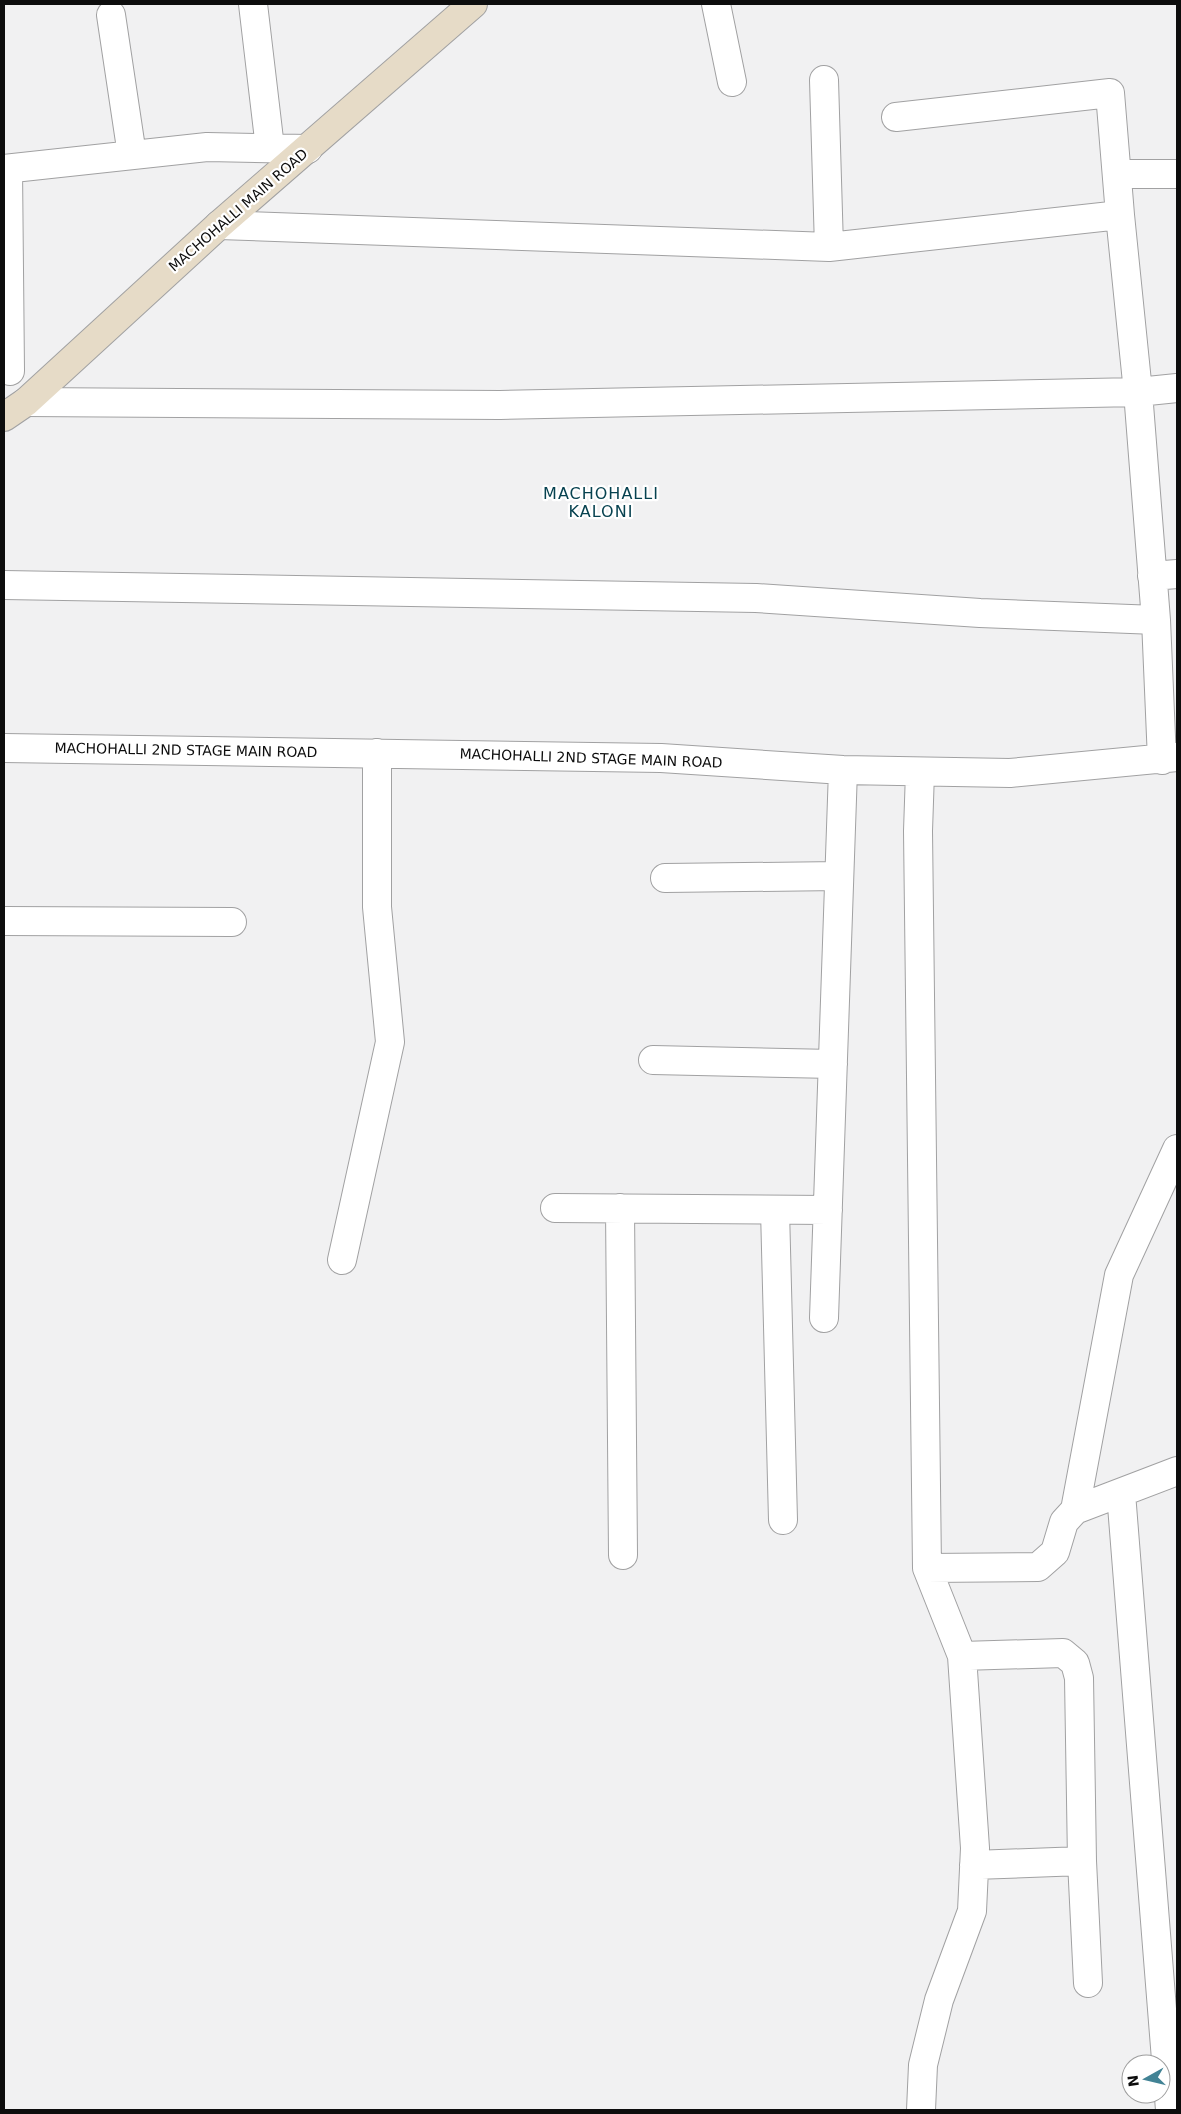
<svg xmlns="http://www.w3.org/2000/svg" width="1181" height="2114" font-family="'DejaVu Sans',sans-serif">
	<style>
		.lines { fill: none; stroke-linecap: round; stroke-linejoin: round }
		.street-casing { stroke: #a1a1a2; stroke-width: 30 }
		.secondary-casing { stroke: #a1a1a2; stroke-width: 30 }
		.street { stroke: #fff; stroke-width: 28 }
		.secondary { stroke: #e6dbc7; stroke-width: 28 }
		.labels { text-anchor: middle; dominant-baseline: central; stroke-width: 4.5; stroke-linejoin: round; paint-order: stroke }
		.street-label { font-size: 14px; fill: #0d0d0d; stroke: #fff }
		.quarter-label { font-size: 16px; letter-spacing: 1px; fill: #074250; stroke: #fff }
	</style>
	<rect width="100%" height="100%" fill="#f1f1f2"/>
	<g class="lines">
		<g class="street-casing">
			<path id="street" d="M253,4L270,148
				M716,4L732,82
				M111,15L132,155
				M824,80L829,247
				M896,117L1110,93L1120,215L1138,392L1156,620L1162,760
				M4,169L207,147L308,149
				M8,169L10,371
				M1118,174H1177
				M219,225L829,247L1120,215
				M26,402L500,405L1138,392L1177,388
				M1152,576L1177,574
				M4,585L756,598L980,613L1156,620
				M4,748L661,758L843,770L1010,773L1177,757
				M920,772L918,831L927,1568L962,1656L975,1848L972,1911L939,2000L923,2065L921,2110
				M665,878L839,876
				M4,921L232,922
				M653,1060L833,1064
				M555,1208L828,1210
				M620,1208L623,1555
				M775,1210L783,1520
				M342,1260L390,1042L377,907V753
				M824,1318L843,770
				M1121,1493L1170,2110
				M1075,1510L1119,1275L1177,1149
				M927,1568L1038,1567L1055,1552L1064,1522L1075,1510L1177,1471
				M962,1656L1063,1653L1075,1663L1079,1678L1082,1861L1088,1983
				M974,1865L1082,1861"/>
		</g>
		<g class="secondary-casing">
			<path id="secondary" d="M4,417L26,402L219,225L473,4"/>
		</g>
		<use href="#street" class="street"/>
		<use href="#secondary" class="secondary"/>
	</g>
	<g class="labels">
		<g class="street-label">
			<text transform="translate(238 210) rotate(-41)">MACHOHALLI MAIN ROAD</text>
			<text transform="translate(186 750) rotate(1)">MACHOHALLI 2ND STAGE MAIN ROAD</text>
			<text transform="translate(591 758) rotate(2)">MACHOHALLI 2ND STAGE MAIN ROAD</text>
		</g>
		<g class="quarter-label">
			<text x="601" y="493">MACHOHALLI<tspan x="601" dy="18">KALONI</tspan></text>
		</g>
	</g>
	<rect width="1181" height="2114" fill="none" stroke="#0d0d0d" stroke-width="10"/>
	<g transform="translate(1146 2079) rotate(262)"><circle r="24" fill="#ffffff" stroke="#9e9e9e"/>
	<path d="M0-4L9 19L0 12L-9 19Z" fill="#428395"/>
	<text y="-8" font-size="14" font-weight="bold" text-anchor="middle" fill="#0d0d0d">N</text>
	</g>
</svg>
